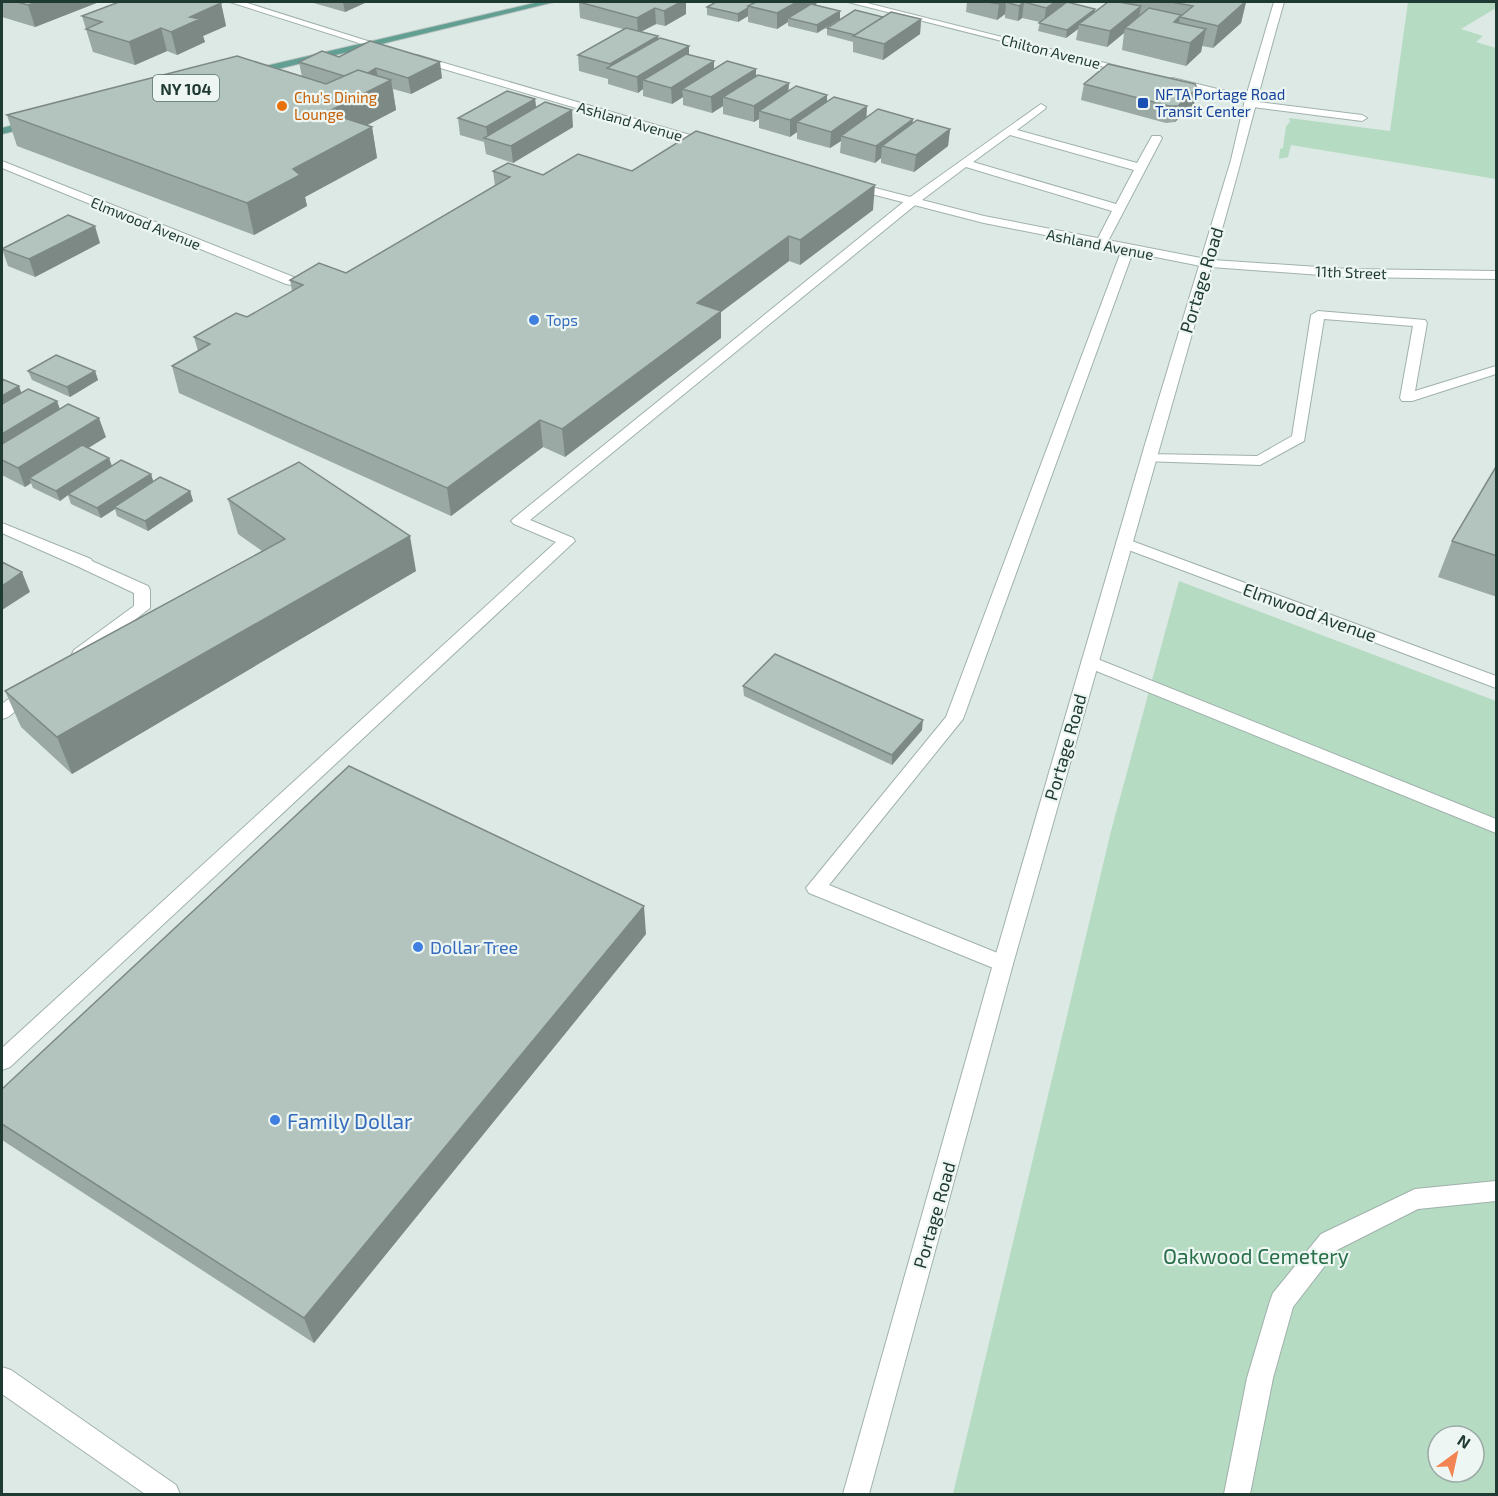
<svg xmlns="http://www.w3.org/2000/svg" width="1498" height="1496" font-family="'Exo 2',sans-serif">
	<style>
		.green { fill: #b5dbc2; fill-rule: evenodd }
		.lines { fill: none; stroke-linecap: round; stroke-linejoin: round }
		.service-casing { stroke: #a0b1ac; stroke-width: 2 }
		.minor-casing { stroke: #a0b1ac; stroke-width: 2 }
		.tertiary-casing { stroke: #a0b1ac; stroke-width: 2 }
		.primary-casing { stroke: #bcc4c2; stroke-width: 2 }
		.service { fill: #fff; fill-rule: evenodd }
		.minor { fill: #fff; fill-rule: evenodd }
		.tertiary { fill: #fff; fill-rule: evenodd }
		.primary { fill: #619f93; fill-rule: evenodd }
		.wall { fill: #9aa9a3 }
		.shaded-wall { fill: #7d8985 }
		.building { fill: #b3c4be; stroke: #7d8985; stroke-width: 1.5 }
		.transit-dot { fill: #1a4fb4; stroke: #edf6f2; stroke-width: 2 }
		.food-dot { fill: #e8710a; stroke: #edf6f2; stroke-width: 2 }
		.shop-dot { fill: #3f7fe0; stroke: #edf6f2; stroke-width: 2 }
		.labels { text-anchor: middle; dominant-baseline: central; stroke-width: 4.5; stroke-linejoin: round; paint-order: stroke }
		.far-street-label { font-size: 15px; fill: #1f3933; stroke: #edf6f2 }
		.far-transit-label { font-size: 15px; fill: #164399; stroke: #edf6f2; text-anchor: start }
		.far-food-label { font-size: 15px; fill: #c56008; stroke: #edf6f2; text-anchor: start }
		.far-shop-label { font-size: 15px; fill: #366cbe; stroke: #edf6f2; text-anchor: start }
		.shield { fill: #edf6f2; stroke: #5d726c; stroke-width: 1.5 }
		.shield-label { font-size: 16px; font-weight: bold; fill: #1f3933 }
		.street-label { font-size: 18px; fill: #1f3933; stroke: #edf6f2 }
		.shop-label { font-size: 18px; fill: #366cbe; stroke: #edf6f2; text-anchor: start }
		.near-shop-label { font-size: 21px; fill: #366cbe; stroke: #edf6f2; text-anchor: start }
		.near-park-label { font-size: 21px; fill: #296f49; stroke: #edf6f2 }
	</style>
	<rect width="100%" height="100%" fill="#dde9e5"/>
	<path class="green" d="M1408,2H1496V8L1461,29L1483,36L1476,42L1496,48V179L1291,145L1288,157L1279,159L1280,149L1283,148L1286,126L1290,122L1289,118L1390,131Z
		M1179,581L1496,701V1494H953L1111,831ZM1438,1436H1474V1472H1438Z"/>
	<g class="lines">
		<g class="service-casing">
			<path id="service" d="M1249,101L1362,115L1367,118L1362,121L1245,106V102Z
				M1041,104L1046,107L1045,109L1017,130L1137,163L1152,136H1160L1162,138L1105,247L1101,248L1095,244L1112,211L966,167L914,206L530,520L573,538L575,541L10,1067L2,1070V1048L556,542L514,524L511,521L514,518L906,200ZM1010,135L1134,170L1116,204L973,162Z
				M1128,245L1134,249L963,719L829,885L1010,958L1013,964L1010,970L1003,972L809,893L806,888L946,717L1122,249Z
				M1318,311L1425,320L1427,323L1415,391L1496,366V374L1412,401H1402L1400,398L1413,326L1324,319L1304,441L1260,465L1143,461L1141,458L1148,454L1257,456L1292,436L1311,315Z
				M85,558L148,586L150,590V608L86,658H74L72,654L74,650L134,606V593L79,567L77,563L79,559Z
				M1090,656L1496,819V833L1084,666L1081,662L1084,658Z
				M31,684L37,686L40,690L37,694L8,717L2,719V704L25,686Z
				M1496,1181V1201L1418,1209L1337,1250L1293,1307L1273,1378L1250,1494H1224L1247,1378L1270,1301L1273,1293L1321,1234L1415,1189Z"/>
		</g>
		<g class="minor-casing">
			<path id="minor" d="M230,2H244L393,49L384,51Z
				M848,2H863L1137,71L1132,74Z
				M417,55L714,142L716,144L714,146H706L413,60V56Z
				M1173,78L1254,98L1255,100L1250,103L1169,83V79Z
				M2,161L296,278L297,281L291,285L286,284L2,168Z
				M852,182L984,216L1206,259L1212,263L1206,267L984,223L848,188L846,186Z
				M2,523L91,559L93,563L91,567H79L2,533Z
				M1124,538L1496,676V688L1118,546L1116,543L1118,540Z
				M2,1367L11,1370L176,1485L180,1494H145L2,1394Z"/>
		</g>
		<g class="tertiary-casing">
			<path id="tertiary" d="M1274,2H1284C1259,88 1239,174 1213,260L1348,269L1496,271V279L1348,277L1211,267L1013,964L869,1494H843L993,964L1146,441L1231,160L1245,100Z"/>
		</g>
		<g class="primary-casing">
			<path id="primary" d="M539,2H554L249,76L244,73L249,70Z
				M35,120L41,123L39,125L2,134V128Z"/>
		</g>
		<use href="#service" class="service"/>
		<use href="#minor" class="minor"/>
		<use href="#tertiary" class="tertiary"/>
		<use href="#primary" class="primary"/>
	</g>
	<path class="wall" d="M2,2H99L35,27L2,17Z
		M310,2H367L345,12Z
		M579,2H686V14L665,26L656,24L641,32L658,36V39L689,55L714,61V69H756V77L788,92L827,95V102L867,106L866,118L913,123L950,129L948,146L914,172L881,163V158L875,163L840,153L841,141L830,148L797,139V132L790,137L759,128V119L754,122L723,114V106L712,113L683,105V97L672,104L643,96V89L638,93L608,84V79L579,71L578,55L623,29L580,18Z
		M967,2H1069V3L1095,9L1094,12L1108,2H1246L1241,23L1213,48L1202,46L1201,52L1186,66L1122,50L1124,33L1107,47L1076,40L1078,29L1066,38L1038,31L1040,22L1022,18L1018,21L1005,18V14L997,20L966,12Z
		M221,3L226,26L203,36L205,42L177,55L167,51L135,65L93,52L82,16Z
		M816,5L840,11V19L817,33L788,26V22L777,29L748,22V16L738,22L707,15V7Z
		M883,17L921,19L920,34L883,60L853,52V42L827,35V28Z
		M339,57L442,78L411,94L393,89L396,110L367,125L372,127L377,158L305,197L307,206L254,235L17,146L7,115L302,77L299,62Z
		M1084,84L1197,88L1194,104L1175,122L1166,123L1081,100Z
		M535,99L536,107L573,127L513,163L486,154L484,142L460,135L458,118Z
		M493,171L543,175L632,171L873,210L800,265L789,261L721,312V338L565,457L543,447L451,516L179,393L172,366L198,351L194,337L247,317L292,291L290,280L346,273L495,186Z
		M100,243L35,277L8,266L2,249Z
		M28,371H95L98,380L70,397L32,380Z
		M2,379L19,386L21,393L57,401L60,409L106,437L88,448L109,458L112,466L151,474L153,481L190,491L193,501L148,531L117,516L115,509L101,518L71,504L68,495L60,501L33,488L31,483L25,487L2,475Z
		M1497,465V597L1438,577L1452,541Z
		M228,499L416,571L72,774L21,727L5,691L262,551L238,534Z
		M743,686L922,730L892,765L744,696Z
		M646,934L314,1343L2,1140V1089Z"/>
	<path class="shaded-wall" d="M37,2H99L35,27L28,5Z
		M343,2H367L345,12Z
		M681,2H686V14L665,26L664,11Z
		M797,2H817L816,5L788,18V22L777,29V13Z
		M1002,2H1022H1006L1005,14L997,20L999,4Z
		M1024,2L1022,18L1018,21L1019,6Z
		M1055,2H1069L1068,7L1044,23L1046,8Z
		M1245,2H1246L1241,23L1213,48L1218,26Z
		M221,3L226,26L203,36L205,42L177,55L171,32L190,17Z
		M1141,6L1138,22L1125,28L1124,33L1107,47L1110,31Z
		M655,8L656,24L638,33L637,18Z
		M748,8V16L738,22V14Z
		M1095,9L1094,17L1079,24L1078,29L1066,38L1067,30Z
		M840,11V19L817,33V25Z
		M1181,15L1180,17L1176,39L1174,22Z
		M921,19L920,34L883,60L884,44Z
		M161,28L167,51L135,65L129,42Z
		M1206,29L1201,52L1186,66L1190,43Z
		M658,36L659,52L610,69V64Z
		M689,46V62L643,80V89L638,93L637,77Z
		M714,61V77L682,89L683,97L672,104L671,88Z
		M440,62L442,78L411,94L408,78Z
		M376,68L379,84L355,79Z
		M756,69V85L723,97V106L712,113L711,97Z
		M391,80L396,110L335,142L329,111Z
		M789,83L788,100L759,111V119L754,122V106Z
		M1197,88L1194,104L1175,122L1178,106Z
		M827,95V111L797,122V132L790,137V120Z
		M535,99L537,115L488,139L486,127Z
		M867,106L866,123L841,136V141L830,148L831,132Z
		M572,110L573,127L513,163L511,146Z
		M913,119L912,135L882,146L881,158L875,163L876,146Z
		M372,127L377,158L305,197L307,206L254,235L247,203L293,169Z
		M950,129L948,146L914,172L916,155Z
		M875,185L873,210L800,265V240Z
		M95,226L100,243L35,277L29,259Z
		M789,236V261L721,312V338L565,457L562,429L697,303Z
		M95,371L98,380L70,397L67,387Z
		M19,386L25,404L2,419V396Z
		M57,401L63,420L2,457V434Z
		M99,418L106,437L35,481L29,478L31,483L25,487L18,468Z
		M540,420L543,447L451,516L447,488Z
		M109,458L112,467L68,494V495L60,501L56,491Z
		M151,474L154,484L114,507L115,509L101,518L97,508Z
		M190,491L193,501L148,531L145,521Z
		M410,536L416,571L72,774L57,737Z
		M22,572L30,592L2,610V586Z
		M923,720L922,730L892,765V755Z
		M644,906L646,934L314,1343L304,1318Z"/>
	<path class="building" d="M17,2H37L28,5Z
		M119,2H215L221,3L190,17L200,19L171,32L161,28L129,42L86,29L102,22L82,16Z
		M579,2H681L664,11L655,8L637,18Z
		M716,2H756L748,6V8L738,14L707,7Z
		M756,2H797L777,13L748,6Z
		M987,2H1002L999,4Z
		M1006,2H1055L1046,8L1024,2L1019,6Z
		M1067,2L1095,9L1067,30L1039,23Z
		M1108,2H1119L1141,6L1110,31L1079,24Z
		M1171,2H1245L1218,26L1180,17L1193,6Z
		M811,4L840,11L817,25L788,18Z
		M1149,8L1181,15L1174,22L1206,29L1190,43L1125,28Z
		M855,10L883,17L855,35L827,28Z
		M891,12L921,19L884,44L853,36Z
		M626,28L658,36L610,64L578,55Z
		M660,38L689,46L637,77L607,68Z
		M370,41L440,62L408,78L376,68L368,73L358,70L344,76L299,62L322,51L339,57Z
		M686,54L714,61L671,88L643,80Z
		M237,56L326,84L358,70L391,80L329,111L335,115L372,127L293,169L300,175L247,203L7,115Z
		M727,61L756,69L711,97L682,89Z
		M1108,64L1195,84L1197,88L1178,106H1169L1084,84Z
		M758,75L789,83L754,106L723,97Z
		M796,86L827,95L790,120L759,111Z
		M507,91L535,99L486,127L458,118Z
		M834,97L867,106L831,132L797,122Z
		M545,102L572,110L511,146L484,138Z
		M878,109L913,119L876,146L841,136Z
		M917,120L950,129L916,155L882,146Z
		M696,131L875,185L800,240L789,236L697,303L721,311L562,429L540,420L447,488L172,366L210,344L194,337L236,313L247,317L303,285L290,280L319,263L346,273L510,177L493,171L508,163L543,175L578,154L632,171Z
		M68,215L95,226L29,259L2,249Z
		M56,355L95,371L67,387L28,371Z
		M2,379L19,386L2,396Z
		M28,389L57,401L2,434V404Z
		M68,404L99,418L18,468L2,460V444Z
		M82,445L109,458L56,491L29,478Z
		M121,460L151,474L97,508L68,494Z
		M299,462L410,536L57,737L5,691L285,539L228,499Z
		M1497,465V556L1452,541Z
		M160,477L190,491L145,521L114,507Z
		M2,562L22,572L2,586Z
		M775,654L923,720L892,755L743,686Z
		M349,766L644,906L304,1318L2,1124V1089Z"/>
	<rect class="transit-dot" x="1137" y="97" width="12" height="12" rx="3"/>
	<circle class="food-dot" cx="282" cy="106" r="6"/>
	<g class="shop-dot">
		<circle cx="534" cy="320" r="6"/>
		<circle cx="418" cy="947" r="6"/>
		<circle cx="275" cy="1120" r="6"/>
	</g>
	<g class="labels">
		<g class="far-street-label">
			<text transform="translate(1051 51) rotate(14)">Chilton Avenue</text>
			<text transform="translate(630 121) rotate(16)">Ashland Avenue</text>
			<text transform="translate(146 223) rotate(22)">Elmwood Avenue</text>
			<text transform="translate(1100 244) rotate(11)">Ashland Avenue</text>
			<text transform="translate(1351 272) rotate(2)">11th Street</text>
		</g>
		<g class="far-transit-label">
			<text x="1155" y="94">NFTA Portage Road<tspan x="1155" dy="17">Transit Center</tspan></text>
		</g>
		<g class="far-food-label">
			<text x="294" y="97">Chu's Dining<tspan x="294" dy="17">Lounge</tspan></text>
		</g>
		<g class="far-shop-label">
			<text x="546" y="320">Tops</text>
		</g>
		<rect class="shield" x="153" y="75" width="66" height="26" rx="4.5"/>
		<g class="shield-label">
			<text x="186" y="88">NY 104</text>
		</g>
		<g class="street-label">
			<text transform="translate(1201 280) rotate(-73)">Portage Road</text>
			<text transform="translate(1310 612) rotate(20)">Elmwood Avenue</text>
			<text transform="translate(1065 747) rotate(-74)">Portage Road</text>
			<text transform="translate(934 1215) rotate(-74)">Portage Road</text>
		</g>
		<g class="shop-label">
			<text x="430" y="947">Dollar Tree</text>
		</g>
		<g class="near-shop-label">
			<text x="287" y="1120">Family Dollar</text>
		</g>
		<g class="near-park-label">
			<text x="1256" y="1255">Oakwood Cemetery</text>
		</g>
	</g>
	<rect width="1498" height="1496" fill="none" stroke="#1f3933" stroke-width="6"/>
	<g transform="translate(1456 1454) rotate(33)"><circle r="28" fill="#edf6f2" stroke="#9baaa6" stroke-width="1.5"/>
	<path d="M0-4.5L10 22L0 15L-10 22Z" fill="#f28352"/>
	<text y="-9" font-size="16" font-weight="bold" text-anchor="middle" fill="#1f3933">N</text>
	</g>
</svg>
